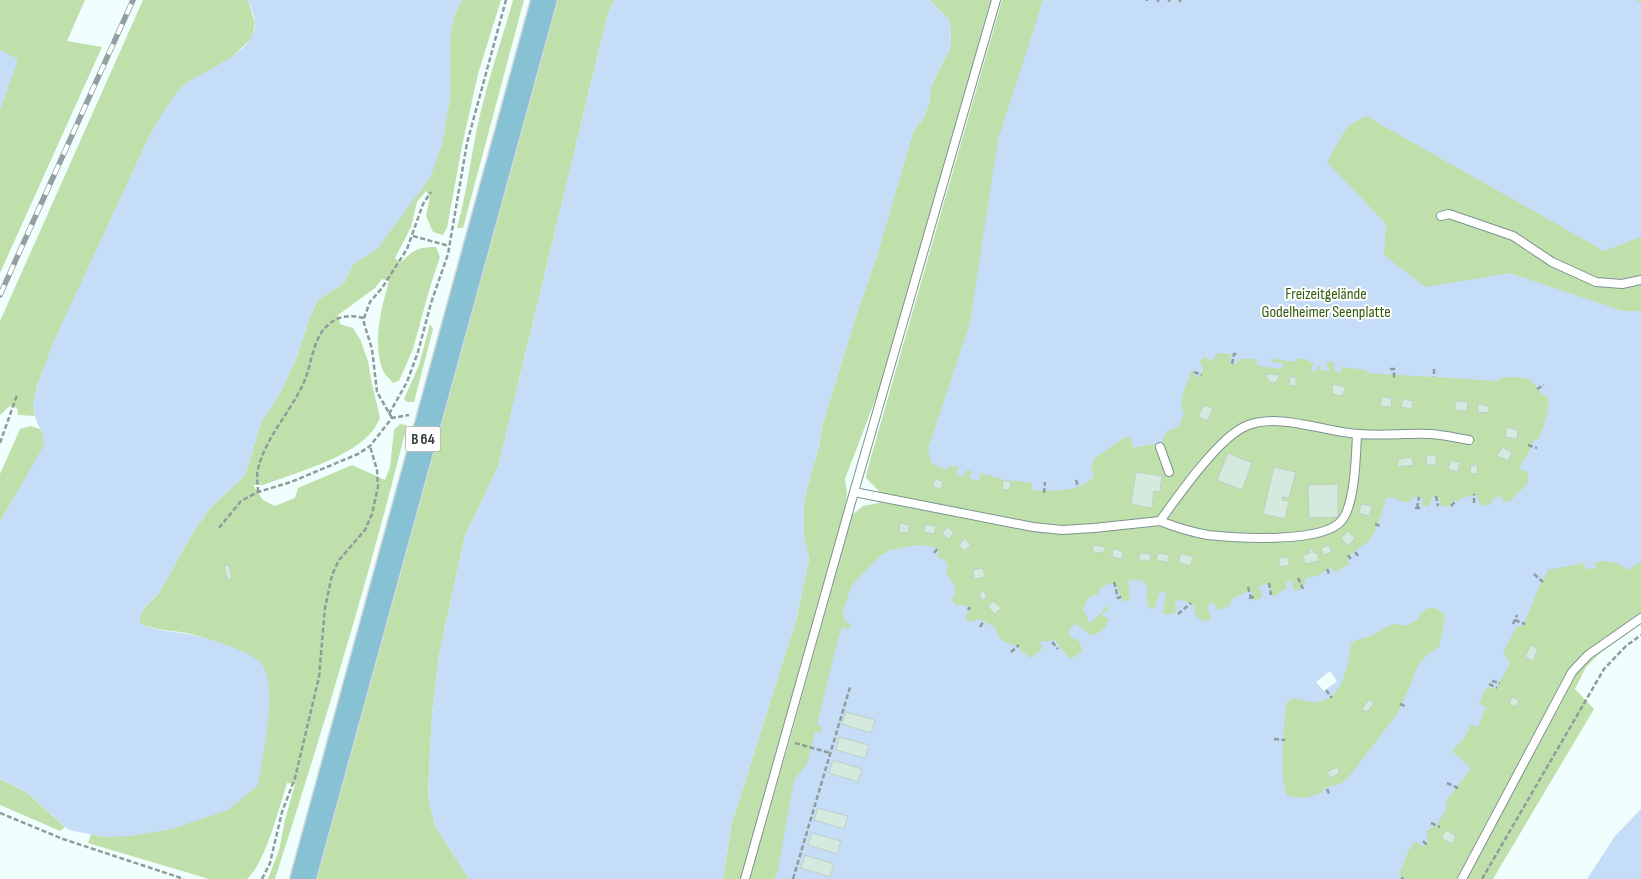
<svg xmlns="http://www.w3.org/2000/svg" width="1641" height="879" font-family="'Sofia Sans Condensed',sans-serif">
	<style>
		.green { fill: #bfe0aa }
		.water { fill: #c6ddf7; fill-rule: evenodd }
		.pier { fill: #f0fefd }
		.building { fill: #d5e9de; stroke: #bdd0c6 }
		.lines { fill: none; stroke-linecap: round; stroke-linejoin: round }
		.lane-casing { stroke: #7d9392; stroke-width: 10 }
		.primary-casing { stroke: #d6d8d8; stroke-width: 28 }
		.path { stroke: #909b9b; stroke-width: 2.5; stroke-dasharray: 5 2.5; stroke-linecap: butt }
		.lane { stroke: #fff; stroke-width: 8 }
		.primary { stroke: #87c2d4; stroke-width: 25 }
		.rail-casing { stroke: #94a0a0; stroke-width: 5.5 }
		.rail { stroke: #fff; stroke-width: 4; stroke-dasharray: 11; stroke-linecap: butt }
		.labels { text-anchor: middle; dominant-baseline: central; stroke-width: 4; stroke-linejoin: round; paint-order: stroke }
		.shield { fill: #fff; stroke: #717777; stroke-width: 1 }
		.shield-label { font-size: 15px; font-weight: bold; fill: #343d3d }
		.park-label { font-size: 16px; fill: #325a0c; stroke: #fff }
	</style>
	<rect width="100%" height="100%" fill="#f0fefd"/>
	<path class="green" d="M0,0H85L67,41L102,47L0,273Z
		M143,0H248L255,23L252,38L231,58L183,86L149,137L54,342L38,383L33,404L35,416L18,415L17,408L10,406L0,415V321Z
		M462,0H501L478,74L462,146L447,228L443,235L433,232L426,216L430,197L426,191L417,202L411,227L395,258L400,263C414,250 417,247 436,247L440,257L430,287L413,349L399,381L393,383C390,379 385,375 383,371C372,343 381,309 389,281L382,279L375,288L338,315L340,324L353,328L360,339L368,361L372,384L380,418C377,424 374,430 369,435C346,459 295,473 263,485H253L263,500L275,506L295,498L298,488L352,465L385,480L390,467L394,430L400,424L407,425C369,578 323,729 275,879H268L279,850L285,820L295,784L287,783C279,808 266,862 247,879H209L88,843L91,834L104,837L245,653C226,646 207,637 186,633C170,630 155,630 140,624V617L144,608L159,593L192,534L211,507L245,475L261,423L280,393L296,359L311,314L318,300L344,283L353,264L378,248L442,144L450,96V36L455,13Z
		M513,0H524L463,228H457C467,192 471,155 479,119C488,79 502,39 513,0Z
		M553,0H614L607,17L498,467L465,536L439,655L432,715L428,796L435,826L469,879H312Z
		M929,0H991L884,377L845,479L847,492L846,504L741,879H722L724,874L731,826L796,620L809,559L804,536V500L818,449L823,423L855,319L877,255L914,129L922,121L929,104L931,86L951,46L950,20Z
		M1002,0H1641V624L1599,654L1586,667L1575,689L1594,709L1493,879H749L788,746L852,515L863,506L879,503L881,493L866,478L867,471Z
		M430,324L433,329L414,402H407L404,399L419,365Z
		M31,426L40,429L43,435L45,445L0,522V474L20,429Z
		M0,779L26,792L65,827L60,831L0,805Z"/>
	<path class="water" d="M248,0H462L455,13L450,36V96L442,144L431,176L378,248L353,264L344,283L318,300L311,314L296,359L280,393L261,423L245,475L211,507L192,534L159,593L144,608L140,617V624C158,632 178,631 197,636C211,639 251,652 260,662C280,682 262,759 258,785L228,810L172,829L130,836L104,837L69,830L26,792L0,779V522L44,445L43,435L36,420L33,404L38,383L54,341L149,137C157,122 171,97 183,86C203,69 257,54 255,22C254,15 251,7 248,0Z
		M614,0H929L950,20L951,46L931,86L929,104L922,121L914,129L877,256L855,319L823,423L818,449L804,500V536L809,559L796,620L731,826L724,874L722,879H469L435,826L428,796L432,715L439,655L465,536L498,467L607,17Z
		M1043,0H1636L1641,3V237L1604,251L1366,116L1347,127L1327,162L1386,224L1384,255L1425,287L1510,273L1623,311H1641V561L1629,570C1619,563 1607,558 1595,563L1596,568L1585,569L1584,563L1548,570C1545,576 1541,582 1539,588C1533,601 1529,614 1523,626H1517L1503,653L1510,663L1496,689L1488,687L1483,694L1479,704L1486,707L1478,727L1471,725L1464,738L1452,751L1471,768L1447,800L1445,811L1437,825L1426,831L1428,840L1424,847L1415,842L1411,846L1407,854L1399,875L1407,879H774L778,870L794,780L807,764L815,732L818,733L822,731V727L817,724L839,635L842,628L850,629V624L844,620L843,610L852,585L881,555L891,550L917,545L935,547L939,551L937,556L940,559L946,560L945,565L948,564L949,566L946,570C947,578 956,583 955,592C954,595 953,598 952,600L956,605H965L970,611L966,614V620L969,622L979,619L995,627C998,641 1005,643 1019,646L1021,652L1027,653V656L1030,658L1043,648L1039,642L1056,640V642L1069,658H1072L1082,652L1081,646L1078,640L1072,638L1068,633L1072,626L1076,624L1091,635C1102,633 1105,629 1109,619L1102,615L1105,611H1108L1107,605L1100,614L1090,623L1088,622V618L1083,610L1087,600L1091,596L1098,595C1100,585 1106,585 1115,583L1118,591L1124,602L1130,600L1128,579L1132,581L1134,579L1143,581L1148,588L1146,597L1149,609L1155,608L1159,593L1162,591L1166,593L1163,612L1164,614L1168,615L1175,613L1177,608L1174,601L1182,600L1194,606L1196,616L1205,622L1211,618L1208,610L1209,603H1213L1218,610L1229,606L1233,598L1251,590L1254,601L1262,597L1261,591L1258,587L1266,584L1270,585L1273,597L1287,588L1286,582L1292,580L1293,589L1297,591L1303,586L1306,578L1317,576L1330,568L1336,572L1349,564L1347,558C1353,550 1365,547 1371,538C1375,533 1385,505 1386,498L1397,497V500L1409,503L1413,497L1423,498L1422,505L1429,507L1432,497H1439L1440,505L1447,507L1455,500L1457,502L1461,498L1476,495L1482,506L1490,505L1494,498L1501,496L1503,501L1509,502L1528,483V472L1520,469L1523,459H1526L1534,439L1538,440C1544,425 1550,413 1548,397L1542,394L1530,379L1515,377L1499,378L1498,381L1367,373V370L1342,367L1341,372H1335L1333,361L1326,363L1329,370L1320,371V366L1318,365L1316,371H1310L1314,364L1305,359H1296L1295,362C1287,361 1280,359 1271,359L1272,362L1284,363L1282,369L1258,366L1255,359H1240L1236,364H1230L1231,354L1218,353L1212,360L1204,357L1200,361L1203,370L1199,377L1193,375L1194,371L1192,370C1187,384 1177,400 1184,414L1179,426L1166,432L1162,441L1165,449L1158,452L1154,445L1152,444L1133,448L1131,438L1125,437L1094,459L1091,467L1094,476C1079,493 1053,491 1032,490V483L1018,481L1003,480L999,478L980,473L979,481L969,478L972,471L966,470L963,477L956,474L959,468L950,465L947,470L931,463L928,449L970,323L998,140ZM1430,608L1437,609L1445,615L1443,629L1439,647L1429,653L1418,665L1405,698L1397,714L1348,778L1342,783L1325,788L1321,793L1312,796L1304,798L1288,796C1278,786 1284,718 1287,703L1292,698C1299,698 1304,702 1311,702C1341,706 1349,665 1351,643C1358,639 1364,638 1371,636C1384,630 1389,620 1405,626L1418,620C1420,612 1423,610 1430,608Z
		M0,50L18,59L0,111Z
		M1641,809V879H1587L1615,836Z"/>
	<path class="pier" d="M1330,671L1337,681L1324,691L1316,682Z"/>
	<path class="building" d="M1265,374L1280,375L1275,383L1269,382Z
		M1290,377H1296V386L1289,385Z
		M1333,384L1345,387L1343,396L1332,394Z
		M1382,397L1392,398L1391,407L1380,406Z
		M1403,399L1413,401L1412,409L1401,407Z
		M1456,401L1468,402L1467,411L1455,410Z
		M1478,404L1489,406L1488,413L1477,412Z
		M1204,405L1213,409L1207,421L1198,416Z
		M1507,427L1518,430L1517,439L1505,437Z
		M1502,447L1512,452L1508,461L1497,456Z
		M1228,453L1252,463L1242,490L1217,480Z
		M1427,455L1436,456V465H1426Z
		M1411,457L1414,465L1397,467L1399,459Z
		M1451,460L1460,463L1458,472L1448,469Z
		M1471,465L1478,466L1477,474L1470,473Z
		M1274,467L1296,472L1289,498L1282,497V500L1289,501L1285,519L1263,514Z
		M1136,472L1162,476L1160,492L1154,491L1152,508L1131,504Z
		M935,479L943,481L941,489L933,487Z
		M1003,480L1011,482L1010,490L1002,489Z
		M1338,484V517L1309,518L1308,485Z
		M1361,504L1372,506L1369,516L1359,513Z
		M900,523L910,525L908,533L899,532Z
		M925,524L936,526L934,534L924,532Z
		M947,527L954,532L950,539L942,534Z
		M1349,531L1355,539L1347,546L1341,538Z
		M964,538L971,544L965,551L959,546Z
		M1094,545L1105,547L1104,553L1092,552Z
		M1329,545L1332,552L1323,555L1321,548Z
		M1313,548L1314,553H1317L1319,561L1305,564L1303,555L1310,553L1309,549Z
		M1113,549L1123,551L1122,559L1112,557Z
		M1139,553L1151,554L1150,561L1139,560Z
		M1158,553L1169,555L1168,562L1156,560Z
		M1180,554L1193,556L1191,566L1179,563Z
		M1288,557L1289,565L1280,567L1279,558Z
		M229,565L232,578L228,580L224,566Z
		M983,568L985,577L974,579L973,570Z
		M984,591L987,598L982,600L979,593Z
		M993,601L1001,608L995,614L988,607Z
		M1531,645L1538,649L1533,661L1525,657Z
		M1512,697L1519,700L1516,707L1509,703Z
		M1369,699L1374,703L1367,712L1362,709Z
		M846,712L875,720L871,733L842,724Z
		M839,737L869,745L865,758L836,750Z
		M833,760L862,769L858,782L829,773Z
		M1337,767L1340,773L1330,778L1327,772Z
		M818,808L848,816L844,829L814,820Z
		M1446,830L1456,836L1452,844L1441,838Z
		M812,833L841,841L837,854L808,845Z
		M805,855L834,864L830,877L801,868Z"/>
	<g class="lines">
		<g class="lane-casing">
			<path id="lane" d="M1441,216L1449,214L1513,236L1552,262L1596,282L1622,284L1641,280
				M1160,447L1169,472
				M854,492L1033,527L1062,530L1094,528L1160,521C1178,496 1219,437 1246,426C1279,412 1324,432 1359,434C1383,436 1407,433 1431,434C1444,435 1457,438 1469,440
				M1160,521C1175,527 1191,532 1208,535C1236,538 1324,544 1342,520C1355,504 1356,455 1357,434
				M745,879L854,492L996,0
				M1462,879L1572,672L1588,655L1641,618"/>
		</g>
		<g class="primary-casing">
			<path id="primary" d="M303,879L544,0"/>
		</g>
		<path class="path" d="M1169,0V2
			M1180,0V2
			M1147,1V0
			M1158,2V0
			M413,236L449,246
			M1232,364L1234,354H1238
			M1390,369H1394V378
			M1434,369V377
			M1194,372L1202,375
			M1537,389L1544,385
			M389,414L407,382L418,352L431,303L448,254L467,143L506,0
			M392,418L377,392L372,349L364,323V318L370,302L382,288L407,249L423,204L431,192
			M0,443L17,395
			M1528,445L1537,448
			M1076,480L1078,486
			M258,492C258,484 256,476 258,469C266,435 294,409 306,377C312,360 314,337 328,325C339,315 351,315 364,318
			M1044,493L1045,482
			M1436,496L1438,506
			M1474,503V494
			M1451,506L1456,501
			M1415,508H1421
			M1417,508L1419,497
			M1375,524L1380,526
			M219,528L241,501L258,492L291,482L358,454L370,446L392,418L409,415
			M1355,552L1359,557
			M934,553L938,548
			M1348,555L1352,561
			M1327,569L1330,576
			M1534,574L1543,582
			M1298,578L1303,589
			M1114,582L1118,598L1123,596
			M1269,583L1271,595
			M1248,587L1251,598
			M1249,598L1254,597
			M968,610L970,607
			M1178,614L1191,603
			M1515,620L1525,624
			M1513,624L1517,615
			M980,627L983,622
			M1052,642L1058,649
			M1011,652L1019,645
			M1492,681L1500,683
			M1489,684L1497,688
			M1326,690L1332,698
			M1400,704L1405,706
			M1274,739L1285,740
			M795,743L830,753
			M1447,783L1458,788
			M1327,789L1330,796
			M0,813L63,839L184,879
			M1431,823L1440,827
			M1423,841L1427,845
			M1401,878L1404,879
			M262,879L270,863L282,812L295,778L319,677L325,608L332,575L339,560L365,530L372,514L378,487L377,470L370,446
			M793,879L850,687
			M1482,879L1604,669L1626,646L1641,635"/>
		<use href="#lane" class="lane"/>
		<use href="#primary" class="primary"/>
		<g class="rail-casing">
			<path id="rail" d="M0,295L133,0"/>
		</g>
		<use href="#rail" class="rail"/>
	</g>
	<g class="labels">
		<rect class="shield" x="405.5" y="426.5" width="35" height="25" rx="4"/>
		<g class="shield-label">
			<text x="423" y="439">B 64</text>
		</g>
		<g class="park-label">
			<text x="1326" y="294">Freizeitgelände<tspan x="1326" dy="18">Godelheimer Seenplatte</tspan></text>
		</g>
	</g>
</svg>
